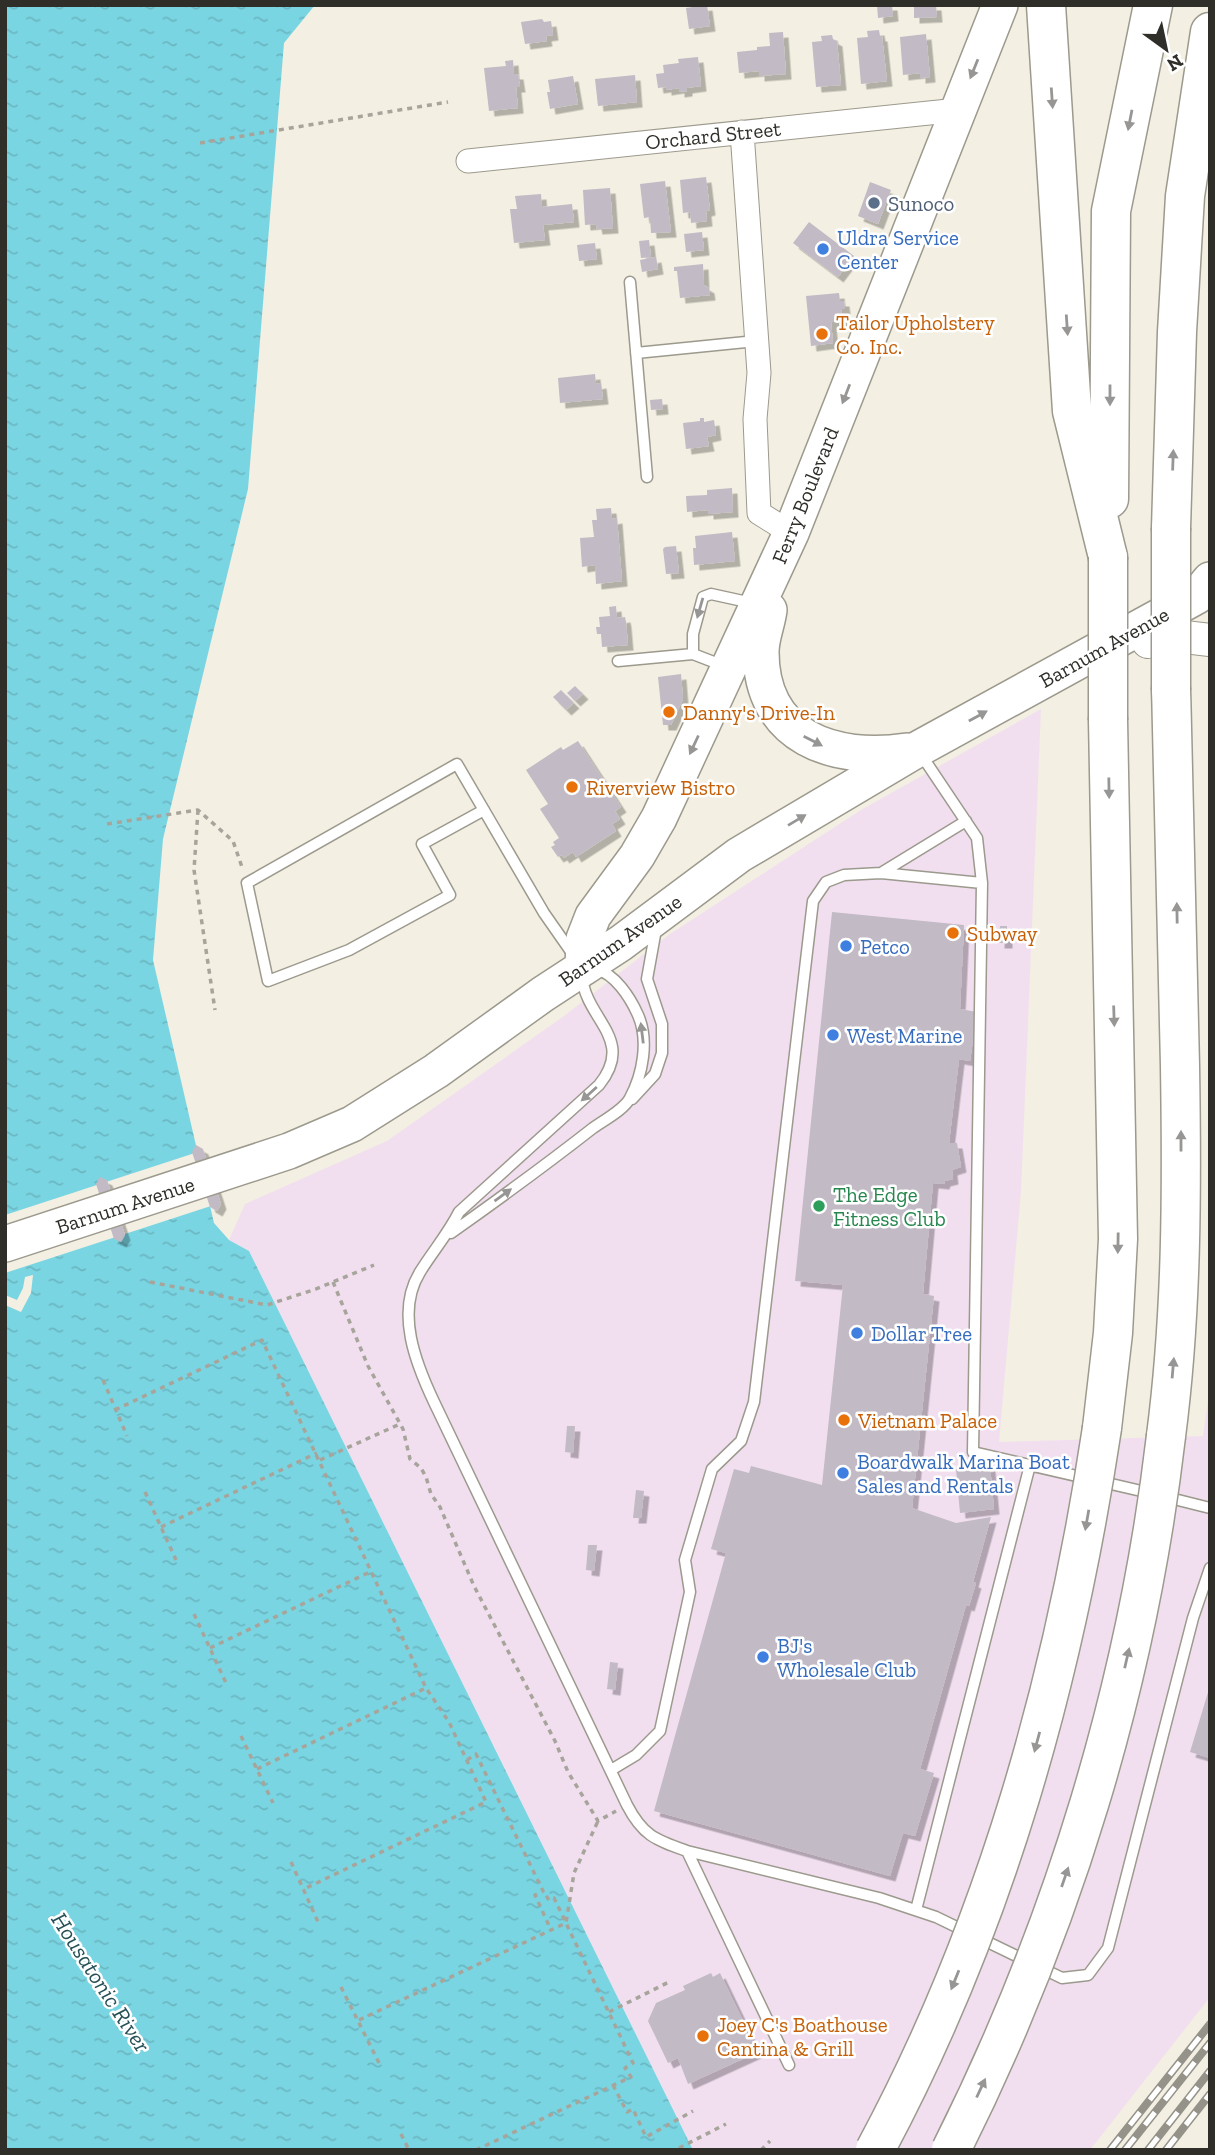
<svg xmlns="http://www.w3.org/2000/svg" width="1215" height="2155" font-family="'Zilla Slab',serif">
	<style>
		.commercial { fill: #f1dff0 }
		.water { fill: url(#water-ripples) }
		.pier { fill: #f3efe2 }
		.building { fill: #c2bac5; filter: url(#shadow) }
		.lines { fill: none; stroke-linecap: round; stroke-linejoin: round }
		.lane-casing { stroke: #9c998d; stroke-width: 13 }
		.street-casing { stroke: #9c998d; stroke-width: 25 }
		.secondary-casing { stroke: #9c998d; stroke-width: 34 }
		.primary-casing { stroke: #9c998d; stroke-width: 38 }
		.highway-casing { stroke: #9c998d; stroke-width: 41 }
		.path { stroke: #a7a59b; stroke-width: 3.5; stroke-dasharray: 5 5; stroke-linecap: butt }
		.lane { stroke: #fff; stroke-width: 10 }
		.street { stroke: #fff; stroke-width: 23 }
		.secondary { stroke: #fff; stroke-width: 32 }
		.primary { stroke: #fff; stroke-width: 35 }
		.highway { stroke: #fff; stroke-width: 38 }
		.rail-casing { stroke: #949289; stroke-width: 8 }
		.rail { stroke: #fff; stroke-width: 5; stroke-dasharray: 16; stroke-linecap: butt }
		.highway-bridge-casing { stroke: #9c998d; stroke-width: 41; stroke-linecap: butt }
		.highway-bridge { stroke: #fff; stroke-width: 38 }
		.oneway { fill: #979694 }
		.service-dot { fill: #5c6f8a; stroke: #fff; stroke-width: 2.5 }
		.shop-dot { fill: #3f7fe0; stroke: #fff; stroke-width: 2.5 }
		.food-dot { fill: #e8710a; stroke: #fff; stroke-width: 2.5 }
		.leisure-dot { fill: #2e9e5b; stroke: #fff; stroke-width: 2.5 }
		.labels { text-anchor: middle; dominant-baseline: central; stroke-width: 5; stroke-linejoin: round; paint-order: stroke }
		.street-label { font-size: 21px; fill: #2f2e29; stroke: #fff }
		.service-label { font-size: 21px; fill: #4e5e75; stroke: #fff; text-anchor: start }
		.shop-label { font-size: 21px; fill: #366cbe; stroke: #fff; text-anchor: start }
		.food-label { font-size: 21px; fill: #c56008; stroke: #fff; text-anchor: start }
		.leisure-label { font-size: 21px; fill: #27864d; stroke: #fff; text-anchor: start }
		.water-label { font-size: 23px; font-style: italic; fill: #275157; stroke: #fff }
	</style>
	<defs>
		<pattern id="water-ripples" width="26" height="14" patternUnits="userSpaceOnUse" patternTransform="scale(1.75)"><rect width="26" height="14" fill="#7ad5e2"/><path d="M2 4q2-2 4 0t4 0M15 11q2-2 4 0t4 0" fill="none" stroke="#6ab7c2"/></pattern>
		<filter id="shadow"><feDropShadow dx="5.5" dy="5.5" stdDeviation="0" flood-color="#0004"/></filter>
	</defs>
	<rect width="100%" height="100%" fill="#f3efe2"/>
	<path class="commercial" d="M1041,709L1021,1191L999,1442L1203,1436L1210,1387V1997L1090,2150H693L249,1251L229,1240L245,1204L387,1141L564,1016L670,934L861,810Z"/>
	<path class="water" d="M5,5H315L284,43L248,489L163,839L153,960L214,1223L229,1240L249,1251L693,2150H5Z"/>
	<path class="pier" d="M201,1151L214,1205L5,1273V1215Z
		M33,1275L31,1293L21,1312L5,1305V1295L17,1300L23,1288L25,1277Z"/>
	<path class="building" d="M707,5L710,26L689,29L686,8Z
		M877,5H892L893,16L878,18Z
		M914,5H936L937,17L914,18Z
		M542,19L544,22L551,21L553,35L546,36L547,41L525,44L521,22Z
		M879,30L880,36H882L887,81L861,84L857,38L868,37L867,31Z
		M783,32L786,74L759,76V71L739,73L737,52L757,50V47L770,46L769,33Z
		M926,34L930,77L920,78V73L903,75L900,37Z
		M832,35L833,39L837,41L841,85L816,87L812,42L822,41L821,36Z
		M698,57L701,86L687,88V91L679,92V88L666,90V87L658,88L656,74L664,73L663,65L679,63L678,59Z
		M513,60L514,74H518L520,87H516L518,108L489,111L484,68L506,66L505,61Z
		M635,75L637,102L598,106L595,79Z
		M573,76L578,104L550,109L547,92H550L548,80Z
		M706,177L710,210L706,211L707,221L691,223L690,212L683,213L680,180Z
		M665,181L671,232L651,233L650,217L644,218L640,184Z
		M870,182L891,190L878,224L858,216Z
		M610,188L613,228L597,229L596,224L585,225L583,190Z
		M541,194L542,207L572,204L574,222L543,225L545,240L514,243L510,209H517L515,196Z
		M809,222L854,256L838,277L793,243Z
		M702,232L704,250L686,252L684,234Z
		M649,240L651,257L641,258L639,241Z
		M595,243L597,259L579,261L577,245Z
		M656,257L658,269L642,272L640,260Z
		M703,264L704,285L709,288L710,295L680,298L677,271H674V267Z
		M839,293L840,301H844L845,309H841L842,321L831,322L833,343L811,346L806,296Z
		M595,374L596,384L601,383L603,399L560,403L558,378Z
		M662,399L663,409L651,410L650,400Z
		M700,418H704V422L714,420L716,435L707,437L709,446L686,449L683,423L700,421Z
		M732,488L733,512L708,514V510L687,512L686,496L707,495V490Z
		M611,508L612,519L617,518L622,581L596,584L595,565L582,567L580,538L594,537L592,520H597L596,509Z
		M732,532L735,561L694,565L693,548H696L695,536Z
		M676,546L679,573L666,574L663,549L665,547Z
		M616,606L617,618L625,617L626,622L628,645L602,647L601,634H597L596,627H600L599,617L610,616L609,607Z
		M681,674L683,699L671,725H663L658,677Z
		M575,686L583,694L575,701L567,693Z
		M561,690L574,703L566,710L553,697Z
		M578,741L621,807L615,811L620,819L612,824L616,831L576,857L573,852L564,858L562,855L558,857L551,847L555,845L553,842L559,838L540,809L548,804L526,770L561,747L563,750Z
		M832,912L964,925L960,1009L977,1012L970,1061L959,1059L949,1143H957L961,1167L952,1170L953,1179L945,1181L944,1184L933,1183L923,1294L934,1296L912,1508L956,1523L991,1517L973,1582L976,1583L969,1606L966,1605L920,1769L934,1773L915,1836L903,1833L890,1876L654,1811L726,1553L711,1549L734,1469L749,1473L751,1466L822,1485L843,1285L795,1281Z
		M1000,926H1007V943H999Z
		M196,1145L203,1149L221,1204L217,1211L210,1207L192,1152Z
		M100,1177L107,1180L125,1235L121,1242L114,1239L96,1184Z
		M567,1426H575L573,1453L565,1452Z
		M990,1466L994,1509L960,1513L956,1469Z
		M636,1490L644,1491L641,1518H633Z
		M588,1545H597L594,1571L586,1570Z
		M610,1662L618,1663L615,1690L607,1689Z
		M1209,1689H1210V1758L1190,1752Z
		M711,1973L713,1977L720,1973L758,2052L688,2084L678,2058L668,2063L648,2021L656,2003L685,1990L683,1986Z"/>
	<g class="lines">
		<g class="lane-casing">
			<path id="lane" d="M630,282L647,477
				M636,353L756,341
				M618,661L693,654
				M724,666L693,654V634L703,597L711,594L752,603
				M484,810L422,844L450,895L349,950L268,981L247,883L457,764L544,913L574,956
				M881,873L982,883L977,838L920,753
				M982,883L973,1452L1150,1493
				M582,977C586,1020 636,1039 599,1085L459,1212C448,1234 433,1251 420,1272C395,1312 416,1364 434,1402L627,1805C643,1836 656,1840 687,1851L879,1898L936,1917L1062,1978L1088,1975L1108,1948L1193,1618L1210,1568
				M632,1099L655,1074L662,1053V1024L647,979L656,929
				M451,1233C499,1199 547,1164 593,1128C604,1120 624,1110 630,1098C643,1074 649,1040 638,1015C630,997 615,974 596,969
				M1166,1497L1210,1508
				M611,1770L636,1755L660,1731L690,1592L685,1560L712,1469L741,1441L754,1402L813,901L826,882L844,875L881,873L966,821
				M687,1851L789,2065
				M916,1910L1030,1465"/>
		</g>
		<g class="street-casing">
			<path id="street" d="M742,132L759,373L755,419L759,513L791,533
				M468,161L958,110"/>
		</g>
		<g class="secondary-casing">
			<path id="secondary" d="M1148,642L1176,636L1210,640"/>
		</g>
		<g class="primary-casing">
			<path id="primary" d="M769,610C767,625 761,637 761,652C761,738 834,762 907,751
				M583,968L584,939L593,916L637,856L659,818L791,533L1000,5
				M5,1244L289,1151L352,1124L436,1071L543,994L621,943L739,855L918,749L1197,596L1210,580"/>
		</g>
		<g class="highway-casing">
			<path id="highway" d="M1046,5L1072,411L1108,557
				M1109,499L1111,211L1153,5
				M1171,528L1177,332L1185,196L1210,32
				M1102,1428L1113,1333L1118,1239L1108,720
				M1166,1436C1182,1313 1182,1189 1180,1066C1178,940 1175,815 1171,690"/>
		</g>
		<path class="path" d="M200,143L448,102
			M198,810L194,870L215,1010
			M107,824L198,810L233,841L243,870
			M150,1282L267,1305L316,1289L374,1265
			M333,1282L368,1366L403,1429L410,1459L421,1468L426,1477L431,1494L440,1507L474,1586L555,1741L568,1772L598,1821L616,1811
			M103,1380L127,1436
			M115,1410L262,1340L426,1688L449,1722L486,1802L304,1889
			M320,1460L400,1424
			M145,1492L176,1560
			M161,1527L317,1453
			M194,1614L226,1683
			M210,1648L372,1571
			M241,1736L273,1803
			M467,1760L476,1754L543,1891L535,1895L551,1930
			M257,1769L426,1688
			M291,1862L319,1924
			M341,1987L380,2065
			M609,2012L669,1982
			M359,2020L566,1923L574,1873L598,1821
			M613,2085L627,2112L633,2109L646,2137L693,2111
			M401,2134L409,2150
			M679,2148L726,2124
			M476,2150L631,2077L625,2068L633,2063L554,1898L549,1900L543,1891
			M761,2150L770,2141"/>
		<use href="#lane" class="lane"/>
		<use href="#street" class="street"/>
		<use href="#secondary" class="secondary"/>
		<use href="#primary" class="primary"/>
		<use href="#highway" class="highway"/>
		<g class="rail-casing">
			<path id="rail" d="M1110,2150L1210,2024
				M1125,2150L1210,2043
				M1148,2150L1210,2071
				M1166,2150L1210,2094"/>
		</g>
		<use href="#rail" class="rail"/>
		<g class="highway-bridge-casing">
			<path id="highway-bridge" d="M1171,528V690
				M1108,720V557
				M875,2150C996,1925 1064,1679 1102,1428
				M951,2150C1063,1927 1137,1684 1166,1436"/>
		</g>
		<use href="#highway-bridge" class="highway-bridge"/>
	</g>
	<defs><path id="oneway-solid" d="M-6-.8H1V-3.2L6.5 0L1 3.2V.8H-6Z" transform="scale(1.75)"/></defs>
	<g class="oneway">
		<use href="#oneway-solid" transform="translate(974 69) rotate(112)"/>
		<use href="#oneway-solid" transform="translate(1052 98) rotate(86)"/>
		<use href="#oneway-solid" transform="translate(1130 120) rotate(101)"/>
		<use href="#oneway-solid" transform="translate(1067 325) rotate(86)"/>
		<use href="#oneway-solid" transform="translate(846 394) rotate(111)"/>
		<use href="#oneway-solid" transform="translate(1110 395) rotate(90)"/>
		<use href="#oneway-solid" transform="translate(1173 460) rotate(-88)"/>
		<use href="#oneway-solid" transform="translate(700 608) rotate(106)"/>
		<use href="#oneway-solid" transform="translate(978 716) rotate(-29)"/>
		<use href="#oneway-solid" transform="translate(813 741) rotate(27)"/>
		<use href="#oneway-solid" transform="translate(694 745) rotate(115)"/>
		<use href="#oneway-solid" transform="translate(1109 788) rotate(89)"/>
		<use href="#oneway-solid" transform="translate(797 820) rotate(-31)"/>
		<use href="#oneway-solid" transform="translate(1177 913) rotate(-91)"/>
		<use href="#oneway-solid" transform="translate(1114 1016) rotate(88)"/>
		<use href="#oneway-solid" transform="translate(642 1033) rotate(-97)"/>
		<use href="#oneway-solid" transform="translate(589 1094) rotate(138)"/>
		<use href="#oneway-solid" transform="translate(1181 1141) rotate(-90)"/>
		<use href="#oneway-solid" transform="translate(503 1195) rotate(-36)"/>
		<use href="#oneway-solid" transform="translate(1118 1243) rotate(91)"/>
		<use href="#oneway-solid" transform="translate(1173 1368) rotate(-85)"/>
		<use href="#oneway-solid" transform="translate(1087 1520) rotate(100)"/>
		<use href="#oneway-solid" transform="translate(1127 1658) rotate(-77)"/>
		<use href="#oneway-solid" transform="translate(1037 1742) rotate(105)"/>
		<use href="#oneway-solid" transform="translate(1065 1877) rotate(-71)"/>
		<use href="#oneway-solid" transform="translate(955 1980) rotate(112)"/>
		<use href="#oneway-solid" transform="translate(981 2088) rotate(-65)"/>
	</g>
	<circle class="service-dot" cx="874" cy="203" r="7"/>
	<g class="shop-dot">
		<circle cx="823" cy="249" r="7"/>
		<circle cx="846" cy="946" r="7"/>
		<circle cx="833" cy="1035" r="7"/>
		<circle cx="857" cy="1333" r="7"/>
		<circle cx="843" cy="1473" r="7"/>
		<circle cx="763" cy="1657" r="7"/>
	</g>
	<g class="food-dot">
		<circle cx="822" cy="334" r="7"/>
		<circle cx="669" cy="712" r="7"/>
		<circle cx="572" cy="787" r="7"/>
		<circle cx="953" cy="933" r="7"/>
		<circle cx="844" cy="1420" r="7"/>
		<circle cx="703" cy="2036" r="7"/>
	</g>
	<circle class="leisure-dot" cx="819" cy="1206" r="7"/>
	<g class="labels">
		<g class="street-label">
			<text transform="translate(713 135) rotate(-6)">Orchard Street</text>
			<text transform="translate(805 495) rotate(-68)">Ferry Boulevard</text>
			<text transform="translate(1104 647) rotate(-29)">Barnum Avenue</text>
			<text transform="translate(620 940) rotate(-35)">Barnum Avenue</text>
			<text transform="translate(125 1205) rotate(-18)">Barnum Avenue</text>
		</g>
		<g class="service-label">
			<text x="888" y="203">Sunoco</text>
		</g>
		<g class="shop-label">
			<text x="837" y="237">Uldra Service<tspan x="837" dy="24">Center</tspan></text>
			<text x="860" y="946">Petco</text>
			<text x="847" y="1035">West Marine</text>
			<text x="871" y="1333">Dollar Tree</text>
			<text x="857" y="1461">Boardwalk Marina Boat<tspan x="857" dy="24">Sales and Rentals</tspan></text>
			<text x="777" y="1645">BJ's<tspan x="777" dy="24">Wholesale Club</tspan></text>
		</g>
		<g class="food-label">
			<text x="836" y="322">Tailor Upholstery<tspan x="836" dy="24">Co. Inc.</tspan></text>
			<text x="683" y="712">Danny's Drive-In</text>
			<text x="586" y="787">Riverview Bistro</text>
			<text x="967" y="933">Subway</text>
			<text x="858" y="1420">Vietnam Palace</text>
			<text x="717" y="2024">Joey C's Boathouse<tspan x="717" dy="24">Cantina &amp; Grill</tspan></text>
		</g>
		<g class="leisure-label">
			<text x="833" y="1194">The Edge<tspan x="833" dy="24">Fitness Club</tspan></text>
		</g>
		<g class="water-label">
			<text transform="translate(101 1982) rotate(57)">Housatonic River</text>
		</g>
	</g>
	<rect width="1215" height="2155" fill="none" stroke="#2f2e29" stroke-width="14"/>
	<g transform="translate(1166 49) rotate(147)" stroke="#ffffff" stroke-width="5" paint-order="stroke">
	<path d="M0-5L12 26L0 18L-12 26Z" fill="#2f2e29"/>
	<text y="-10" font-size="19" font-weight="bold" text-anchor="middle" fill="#2f2e29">N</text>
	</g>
</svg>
